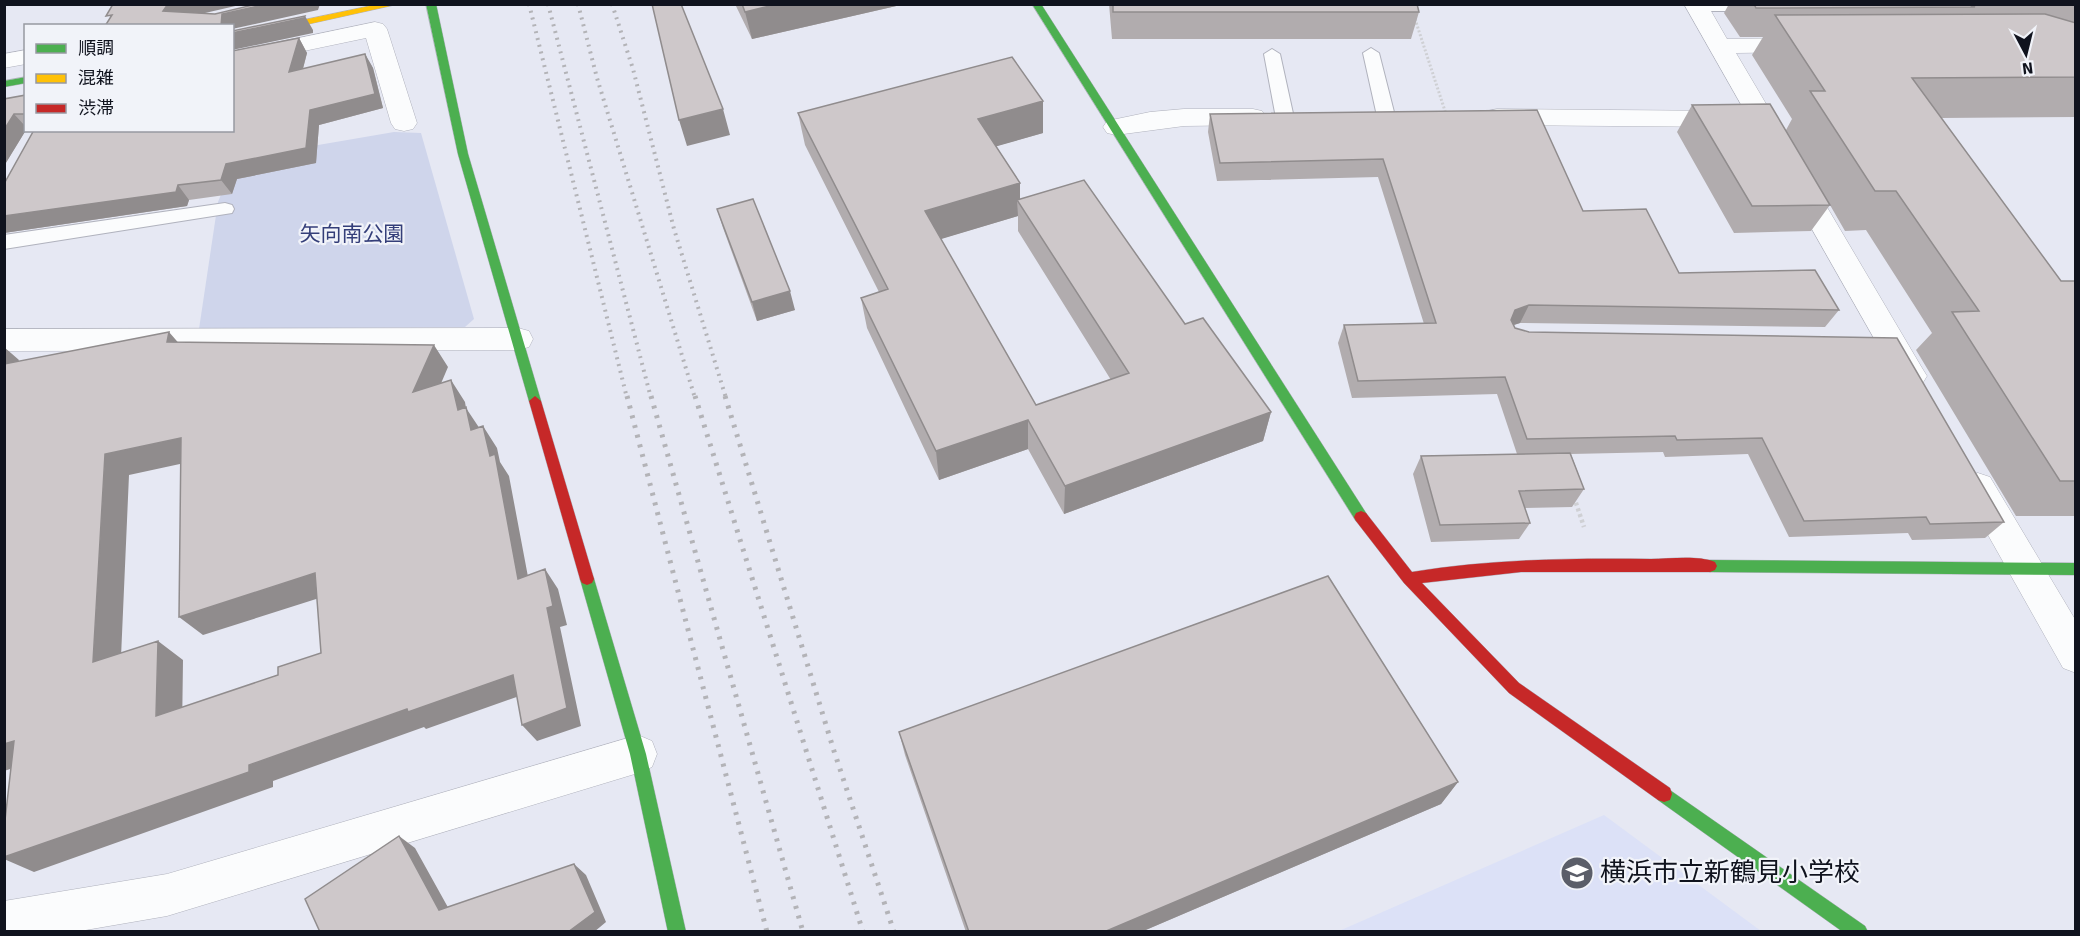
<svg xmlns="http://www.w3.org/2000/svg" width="2080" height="936" font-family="Signika,'Noto Sans JP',sans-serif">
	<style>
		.built { fill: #dce1f7 }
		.green { fill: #cfd5eb }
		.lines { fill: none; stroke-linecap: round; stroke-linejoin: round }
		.lane-casing { stroke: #b0b2bd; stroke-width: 2 }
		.street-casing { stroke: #b0b2bd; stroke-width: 1 }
		.fast-casing { stroke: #b0b2bd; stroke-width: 1 }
		.slow-casing { stroke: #b0b2bd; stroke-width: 1 }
		.jam-casing { stroke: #b0b2bd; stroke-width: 1 }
		.path-far1 { stroke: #cfd0d4; stroke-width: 3; stroke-dasharray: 2 2; stroke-linecap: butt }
		.path { stroke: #cfd0d4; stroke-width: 4.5; stroke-dasharray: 3 3; stroke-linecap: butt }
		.lane { fill: #fbfcfd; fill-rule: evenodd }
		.street { fill: #fbfcfd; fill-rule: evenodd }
		.fast { fill: #4caf50; fill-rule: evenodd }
		.slow { fill: #ffc107; fill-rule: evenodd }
		.jam { fill: #c62828; fill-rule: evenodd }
		.rail-far1 { stroke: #b3b3b7; stroke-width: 4; stroke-dasharray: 2 5; stroke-linecap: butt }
		.rail { stroke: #b3b3b7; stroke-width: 5; stroke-dasharray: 3 7; stroke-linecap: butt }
		.wall { fill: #b1acae; fill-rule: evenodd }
		.shaded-wall { fill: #908c8d }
		.building { fill: #cec8ca; stroke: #908c8d; stroke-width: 1.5; fill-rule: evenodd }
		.labels { text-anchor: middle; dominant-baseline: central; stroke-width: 4.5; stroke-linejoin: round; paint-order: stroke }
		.park-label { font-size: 21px; fill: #343e79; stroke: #f1f3f9 }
		.near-poi-label { font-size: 26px; fill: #10131e; stroke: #f1f3f9; text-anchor: start }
	</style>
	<rect width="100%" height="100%" fill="#e6e8f3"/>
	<path class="built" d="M1604,815L1761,931H1339Z"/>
	<path class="green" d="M394,132L421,133L474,319L465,327L199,329L218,202L232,167L254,156Z"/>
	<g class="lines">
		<g class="lane-casing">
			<path id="lane" d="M1688,4H1764L1765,6L1757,11H1695L1689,9Z
				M1371,48L1379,53L1395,116L1386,121L1377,116L1363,53Z
				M1272,49L1280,54L1294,118L1285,124L1276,118L1264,54Z
				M225,203L232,205L234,209L232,213L4,249V235Z"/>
		</g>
		<g class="street-casing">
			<path id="street" d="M1684,4H1707L1727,39L1802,38L1811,40L1814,45L1811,50L1802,52L1736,53L1922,368L1927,376L1922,384L1911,388L1900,384Z
				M375,22L383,24L387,29L417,123L413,129L404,131L395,129L391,123L366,38L232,66V52Z
				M26,50V64L4,68V54Z
				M1184,109H1253L1262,111L1266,117L1262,123L1253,125L1184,126L1116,135L1107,133L1103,127L1107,121L1150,112Z
				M1497,109L1730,111L1739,113L1743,119L1739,125L1730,127L1497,125L1488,123L1484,117L1488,111Z
				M518,328L529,331L533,339L529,347L518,350L4,351V329Z
				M1978,473L1990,477L2076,621V673L2063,668L1961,487L1966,477Z
				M638,735L652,741L657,754L652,767L638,773L167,916L74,932H4V901L167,874Z"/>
		</g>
		<g class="fast-casing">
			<path id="fast" d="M426,4H436L468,154L541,401L535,406L529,401L458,154Z
				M1032,4H1041L1366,513L1368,517L1366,521L1361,523L1356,521Z
				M26,77V83L4,87V81Z
				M1710,560L2076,563V575L1710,572L1705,570L1703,566L1705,562Z
				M587,573L592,575L594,579L646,754L686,932H668L630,754L580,579L582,575Z
				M1664,786L1865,926L1868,932H1843L1658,800L1656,794L1658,788Z"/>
		</g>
		<g class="slow-casing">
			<path id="slow" d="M379,4H399L232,41V35Z"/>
		</g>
		<g class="jam-casing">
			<path id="jam" d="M535,396L541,401L594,579L592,583L587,585L582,583L580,579L529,401Z
				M1361,511L1366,513L1412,572C1492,559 1571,558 1651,559C1670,559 1697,555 1715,562L1717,566L1715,570L1710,572H1521L1422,583L1519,683L1670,788L1672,794L1670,800L1664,802L1658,800L1509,693L1404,583L1356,521L1354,517L1356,513Z"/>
		</g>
		<path class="path-far1" d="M1415,19L1446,114"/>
		<path class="path" d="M1574,497L1584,527"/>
		<use href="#lane" class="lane"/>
		<use href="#street" class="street"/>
		<use href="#fast" class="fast"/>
		<use href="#slow" class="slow"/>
		<use href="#jam" class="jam"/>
		<path class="rail-far1" d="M529,4L627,398
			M548,4L651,398
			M578,4L597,78L695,398
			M612,4L633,69L674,229L726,398"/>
		<path class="rail" d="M627,396L767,932
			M651,396L803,932
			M695,396L863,932
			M725,396L834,751L894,932"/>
	</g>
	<path class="wall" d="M735,4H905L752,39Z
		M1109,4H1417L1419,12L1411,39H1112Z
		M1729,4H2076V117L1941,118L2061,281H2076V516H2016L1916,350L1932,333L1866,230L1845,231L1830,205L1811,231L1734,233L1677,132L1692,105L1786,130L1792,119L1752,55L1763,37H1740L1724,13Z
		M299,38L307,53L303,69L365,54L373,68L383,108L319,125L316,163L237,179L232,194L189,200L187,206L4,233V184Z
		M26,95V130L4,166V99Z
		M1043,101V133L996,146L1020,183V199L1185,324L1271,412L1263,441L1064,514L1028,449L939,480L867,328L861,298L879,292L805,145L798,113ZM1018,216V231L1111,380L1036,405L940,239Z
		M1210,114L1583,211L1679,273L1839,310L1825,327L1520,323L1514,325L1515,328L2004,522L1985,538L1912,540L1908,533L1789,537L1748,454L1665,457L1663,452L1571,454L1584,489L1572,507L1525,508L1530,523L1519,539L1431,542L1413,474L1421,456L1517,454L1497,394L1352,398L1338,343L1344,325L1424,324L1378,177L1217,181L1208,132Z
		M717,209L795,310L757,321L723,228Z
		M899,732L1458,782L1441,804L1141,932H966L905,755Z"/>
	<path class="shaded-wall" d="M168,4H244L179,19L163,11Z
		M268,4H320L318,10L232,29V26H221L222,14Z
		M778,4H905L752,39L745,12Z
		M305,16L313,30V33L232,50V33Z
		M299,38L307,53L298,87L289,72Z
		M365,54L373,68L383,108L319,125L316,163L237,179L232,194L221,180L226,164L310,110Z
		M1043,101V133L980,151L978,119Z
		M723,109L730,135L687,146L679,120Z
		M14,114L26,127V130L4,166V130Z
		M1020,183V205L1017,200L1018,216L928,243L925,211Z
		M178,185L189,200L187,206L4,233V216Z
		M790,291L795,310L757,321L752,302Z
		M1529,305L1520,323L1507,327L1515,310Z
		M169,332L189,355L167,342Z
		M434,345L448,367L428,414L413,392Z
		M4,347L19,360L4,391Z
		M451,380L465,402L466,408L480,429L485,452L458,410Z
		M1271,412L1263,441L1064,514L1065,486Z
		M1028,420V449L939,480L936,451Z
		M483,426L497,448L500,462L509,476L532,598L518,579Z
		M181,438L203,459L129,475L120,680L93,662L105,454Z
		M545,569L558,589L567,625L560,627L581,726L537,741L522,725L547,608Z
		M315,573L335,593L203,635L179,617Z
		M158,641L183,660L182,733L156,716Z
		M513,675L528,693L426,729L424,727L273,781V787L34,872L4,859V857L249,765L407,709Z
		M14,741L44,758L4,771V744Z
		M1458,782L1441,804L1141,932H1104Z
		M399,836L415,848L455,920L439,910Z
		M574,864L586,875L606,922L594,932H568Z"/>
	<path class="building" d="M113,4H168L163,11L215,14L257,4H268L222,14L221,26H105L112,15L106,16Z
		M652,4H681L723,109L679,120Z
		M742,4H778L745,12Z
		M1113,4H1417L1419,12H1113Z
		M1754,4H1967L1975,7L1756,8Z
		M2045,14L2076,23V77L1912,78L2061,281H2076V481H2060L1952,312L1979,311L1896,191H1875L1810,91H1825L1775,15Z
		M305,16L304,18L232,33V31Z
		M299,38L289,72L365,54L375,94L310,110L306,148L226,164L221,180L178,185L176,192L4,216V184L34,130H232V51Z
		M1012,57L1043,101L978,119L1020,183L925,211L1036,405L1129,373L1017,200L1084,180L1185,324L1203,318L1271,412L1065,486L1028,420L936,451L861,298L888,289L798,113Z
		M26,95V114H14L4,130V99Z
		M1770,104L1830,205L1752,206L1692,105Z
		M1537,110L1583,211L1646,209L1679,273L1815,270L1839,310L1529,305L1515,310L1511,320L1515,328L1529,332L1897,338L2004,522L1930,524L1926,517L1804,521L1762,438L1677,440L1675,436L1527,439L1505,377L1358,381L1344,325L1436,323L1383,159L1220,163L1210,114Z
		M753,199L790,291L752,302L717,209Z
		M169,332L167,342L434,345L413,392L451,380L458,410L466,407L471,430L483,426L490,456L495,454L518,579L545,569L553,606L547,608L567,708L522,725L513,675L408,712L407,709L249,765V772L4,857V829L14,741L4,744V364ZM181,438L179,617L315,573L321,653L278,667V675L156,716L158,641L93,662L105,454Z
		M1570,453L1584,489L1519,491L1530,523L1440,525L1421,456Z
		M1328,576L1458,782L1104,932H969L899,732Z
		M399,836L439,910L574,864L595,912L568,932H320L305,899Z"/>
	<defs>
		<g id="school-disc" transform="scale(1.725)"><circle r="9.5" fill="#5b5e69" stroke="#f1f3f9"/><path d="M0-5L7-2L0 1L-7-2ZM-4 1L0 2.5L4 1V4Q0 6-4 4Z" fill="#fff"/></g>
	</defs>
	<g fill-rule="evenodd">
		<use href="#school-disc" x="1577" y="873"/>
	</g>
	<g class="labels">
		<g class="park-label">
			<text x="352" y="234">矢向南公園</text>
		</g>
		<g class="near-poi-label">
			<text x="1600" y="873">横浜市立新鶴見小学校</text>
		</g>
	</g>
	<rect width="2080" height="936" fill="none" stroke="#10131e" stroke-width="12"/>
	<rect x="24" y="24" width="210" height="108" fill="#f1f3f9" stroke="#9799a1" stroke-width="1.5"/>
	<rect x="36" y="44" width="30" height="9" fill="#4caf50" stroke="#9799a1" stroke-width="1.5"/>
	<text x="78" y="54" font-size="18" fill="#10131e">順調</text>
	<rect x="36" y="74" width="30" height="9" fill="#ffc107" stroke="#9799a1" stroke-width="1.5"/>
	<text x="78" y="84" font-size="18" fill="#10131e">混雑</text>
	<rect x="36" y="104" width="30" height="9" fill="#c62828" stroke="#9799a1" stroke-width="1.5"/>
	<text x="78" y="114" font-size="18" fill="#10131e">渋滞</text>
	<g transform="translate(2026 54) rotate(173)" stroke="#f1f3f9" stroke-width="4.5" paint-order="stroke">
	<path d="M0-4.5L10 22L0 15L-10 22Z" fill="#10131e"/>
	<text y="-9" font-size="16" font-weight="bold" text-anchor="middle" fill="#10131e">N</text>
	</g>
</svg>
